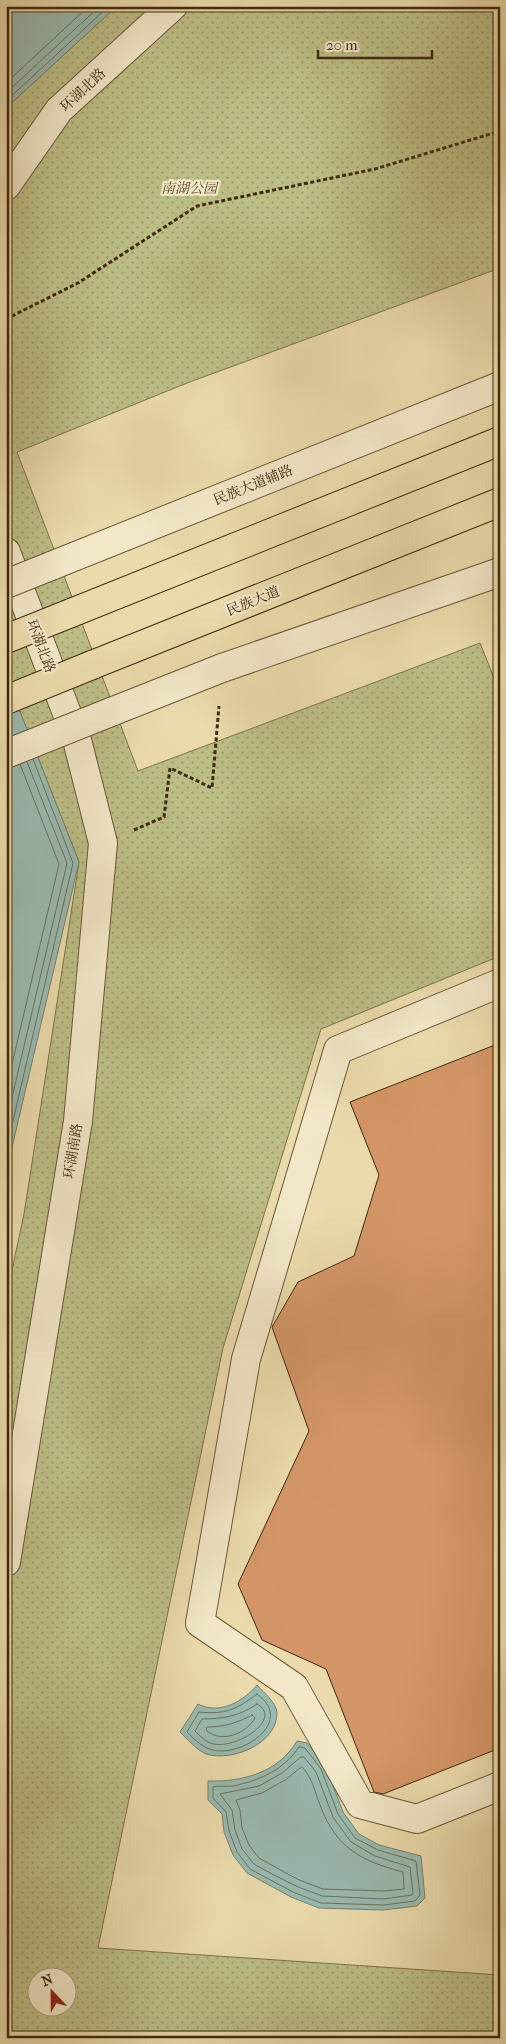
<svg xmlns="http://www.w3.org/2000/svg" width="506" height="2044" font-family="'IM FELL French Canon','Noto Serif SC',serif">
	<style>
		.grass { fill: url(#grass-dots); stroke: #7d744a; fill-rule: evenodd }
		.water { fill: #99bab0; stroke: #75816f }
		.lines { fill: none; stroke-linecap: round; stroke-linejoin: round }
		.shore { stroke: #6c725f; stroke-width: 1 }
		.building { fill: #d49667; stroke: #3e2b0e }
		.minor-casing { stroke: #695736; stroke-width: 30 }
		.highway-casing { stroke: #3e2b0e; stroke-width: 30 }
		.path { stroke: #3e2b0e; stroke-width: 3; stroke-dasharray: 4 2.5; stroke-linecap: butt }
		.minor { stroke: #f2e8c9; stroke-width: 28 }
		.highway { stroke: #ebdbac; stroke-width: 28 }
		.minor-bridge-casing { stroke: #695736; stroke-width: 30; stroke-linecap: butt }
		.highway-bridge-casing { stroke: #3e2b0e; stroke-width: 30; stroke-linecap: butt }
		.minor-bridge { stroke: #f2e8c9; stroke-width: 28 }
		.highway-bridge { stroke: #ebdbac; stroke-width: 28 }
		.labels { text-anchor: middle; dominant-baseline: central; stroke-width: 4.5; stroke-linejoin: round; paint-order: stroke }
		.street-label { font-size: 14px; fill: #3e2b0e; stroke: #f2e8c9 }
		.park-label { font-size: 14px; font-style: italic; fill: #574826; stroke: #f2e8c9 }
	</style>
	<defs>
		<pattern id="grass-dots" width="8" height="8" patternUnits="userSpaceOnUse" patternTransform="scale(1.25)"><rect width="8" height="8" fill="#bcbe86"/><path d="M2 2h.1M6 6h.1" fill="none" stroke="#9a9b6c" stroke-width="1.8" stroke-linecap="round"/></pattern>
	</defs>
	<rect width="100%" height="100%" fill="#ebdbac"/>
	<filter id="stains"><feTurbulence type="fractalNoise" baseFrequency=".004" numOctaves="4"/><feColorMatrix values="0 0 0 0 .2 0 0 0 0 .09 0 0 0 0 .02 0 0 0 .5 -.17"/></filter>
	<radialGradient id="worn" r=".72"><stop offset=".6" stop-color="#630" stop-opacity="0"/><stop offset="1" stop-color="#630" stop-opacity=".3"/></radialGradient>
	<path class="grass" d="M117,6H500V268L187,383L17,452L138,771L480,643L500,693V956L321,1029L223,1348L98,1948L500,1975V2038H6V1298L24,1214L79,862L6,676V108ZM38,1976H68V2006H38Z"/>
	<path class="water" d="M6,6H117L6,108Z
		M6,676L79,862L6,1173Z
		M257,1685C264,1693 276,1702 277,1713C277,1744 232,1762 206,1754C197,1750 187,1739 180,1732L198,1704C219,1715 243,1702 257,1685Z
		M297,1741L307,1743L326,1767L343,1812L359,1834L379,1845L421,1856L425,1898L417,1906L383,1910L319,1908L291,1897L247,1873L233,1855L224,1832L222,1814L208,1800V1781C242,1782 278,1773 297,1741Z"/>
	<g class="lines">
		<path class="shore" d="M6,83L89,6
			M6,93L100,6
			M6,101L109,6
			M6,1090L59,864L20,764
			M6,1123L67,863L27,762
			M6,1151L73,863L33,759
			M257,1694C297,1722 239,1760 209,1749C201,1746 193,1738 187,1732L199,1712C225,1715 237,1709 257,1694Z
			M257,1704C285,1719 233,1752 210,1743C205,1741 199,1735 195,1731L202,1719C223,1719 240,1716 257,1704Z
			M252,1715L255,1718C246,1734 220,1744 206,1730L207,1727C223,1727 238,1723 252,1715Z
			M299,1747L305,1748L321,1769L338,1814L355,1838L378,1850L416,1861L420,1895L415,1901L383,1905L321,1903L293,1892L250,1869L237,1852L229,1831L226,1812L213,1798V1787C219,1785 226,1787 233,1786C258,1781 284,1770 299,1747Z
			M301,1757H304L316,1772L333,1817L351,1842L375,1856L410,1867L413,1893L412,1895L383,1899L322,1896L296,1886L272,1874L254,1864L242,1849L235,1830L232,1810L220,1794L259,1786L282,1773Z
			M302,1767C312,1777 315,1792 320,1805C336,1848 361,1861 403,1872L404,1889L383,1891L323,1889L299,1880L275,1867L259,1858L249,1845L242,1828L240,1810L236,1800L262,1793L285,1780Z"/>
	</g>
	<path class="building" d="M500,1043V1748L383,1794L374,1792L326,1669L262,1640L238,1584L309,1431L272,1327L298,1282L354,1256L379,1175L350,1102Z"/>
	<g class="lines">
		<g class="minor-casing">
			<path id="minor" d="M6,186L59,110L173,6
				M6,552L77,740L103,843L78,1121L6,1562
				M51,566L500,386
				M111,712L222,668L500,572
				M500,983L338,1050L246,1359L200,1623L294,1687L360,1804L417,1819L500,1786"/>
		</g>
		<g class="highway-casing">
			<path id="highway" d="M71,613L500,441
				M92,665L500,502"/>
		</g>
		<path class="path" d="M6,319L78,283L197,206L375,169L500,131
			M134,830L164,817L170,768L212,788L219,706"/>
		<use href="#minor" class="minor"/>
		<use href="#highway" class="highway"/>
		<g class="minor-bridge-casing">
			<path id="minor-bridge" d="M6,584L51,566
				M6,754L111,712"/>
		</g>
		<g class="highway-bridge-casing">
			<path id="highway-bridge" d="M6,639L71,613
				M6,700L92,665"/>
		</g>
		<use href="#minor-bridge" class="minor-bridge"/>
		<use href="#highway-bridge" class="highway-bridge"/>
	</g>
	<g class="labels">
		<g class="street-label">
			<text transform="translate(83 90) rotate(-43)">环湖北路</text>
			<text transform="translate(253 485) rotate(-22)">民族大道辅路</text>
			<text transform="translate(253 601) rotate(-22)">民族大道</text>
			<text transform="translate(41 646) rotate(69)">环湖北路</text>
			<text transform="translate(73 1151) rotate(-81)">环湖南路</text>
		</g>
		<g class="park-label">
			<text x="189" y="188">南湖公园</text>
		</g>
	</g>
	<rect width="506" height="2044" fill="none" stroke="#ebdbac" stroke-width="25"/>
	<rect x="8" y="8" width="491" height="2029" fill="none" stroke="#3e2b0e" stroke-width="2.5"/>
	<rect x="12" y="12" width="481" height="2019" fill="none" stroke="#3e2b0e"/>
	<g transform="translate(52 1992) rotate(338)"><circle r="24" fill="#f2e8c9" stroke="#aa9c7e"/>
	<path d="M0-4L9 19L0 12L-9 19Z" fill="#8f2418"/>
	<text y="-8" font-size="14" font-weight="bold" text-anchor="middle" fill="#3e2b0e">N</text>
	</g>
	<path d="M318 50v8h114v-8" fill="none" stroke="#3e2b0e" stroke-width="2.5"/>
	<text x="326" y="50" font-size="15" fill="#3e2b0e" stroke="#f2e8c9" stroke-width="4" paint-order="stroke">20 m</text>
	<rect width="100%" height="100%" filter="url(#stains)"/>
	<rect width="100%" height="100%" fill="url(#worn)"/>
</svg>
